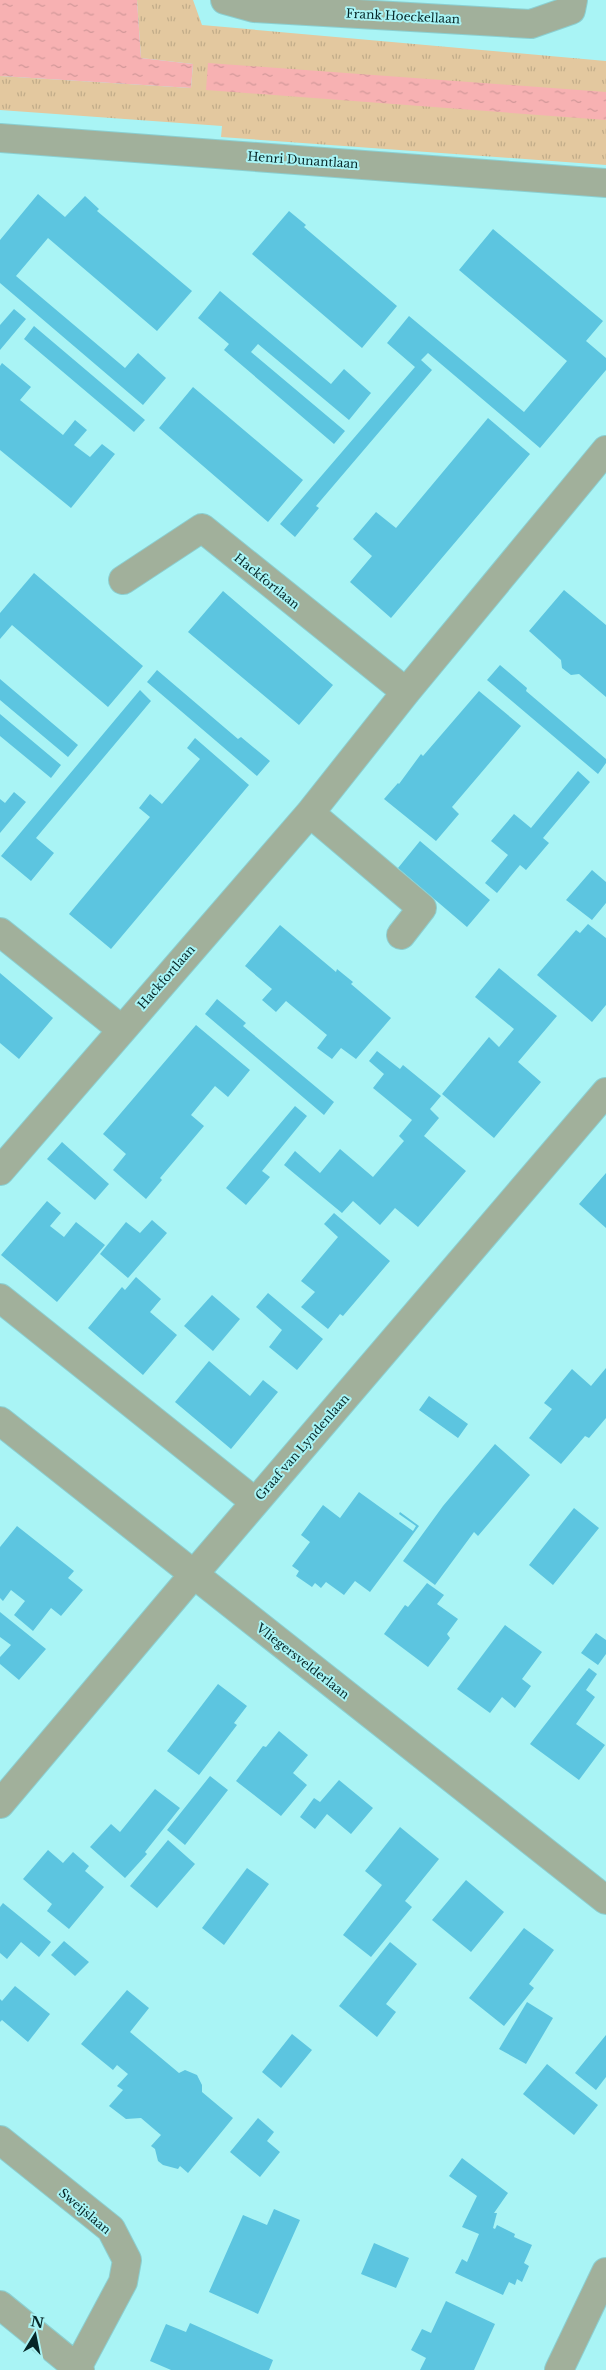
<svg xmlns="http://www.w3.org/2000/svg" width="606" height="2370" font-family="'Libre Baskerville',serif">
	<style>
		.grass { fill: url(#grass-tufts) }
		.water { fill: url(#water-ripples) }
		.building { fill: #5cc5e0 }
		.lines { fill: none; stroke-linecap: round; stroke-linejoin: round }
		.minor-casing { stroke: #8bcfd0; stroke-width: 30 }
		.minor { stroke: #a1b09b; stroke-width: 28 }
		.labels { text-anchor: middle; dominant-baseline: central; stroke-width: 4; stroke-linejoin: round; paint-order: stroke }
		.street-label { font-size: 12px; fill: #052627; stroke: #a9f4f5 }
	</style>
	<defs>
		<pattern id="grass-tufts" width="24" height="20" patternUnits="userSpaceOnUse" patternTransform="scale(1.25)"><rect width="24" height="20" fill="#e3c89f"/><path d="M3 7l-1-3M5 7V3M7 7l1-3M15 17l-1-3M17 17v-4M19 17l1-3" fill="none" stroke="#c1ac89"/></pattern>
		<pattern id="water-ripples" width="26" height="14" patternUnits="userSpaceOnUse" patternTransform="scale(1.25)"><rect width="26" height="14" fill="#f7b1b2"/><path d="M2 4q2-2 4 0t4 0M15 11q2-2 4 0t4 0" fill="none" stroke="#d29899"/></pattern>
	</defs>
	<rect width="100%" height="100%" fill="#a9f4f5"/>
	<path class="grass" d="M137,0H193L202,25L606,61V165L221,137L222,126L0,110V76L191,88L193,64L141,58Z"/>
	<path class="water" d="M0,0H137L141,58L193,64L191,88L0,76Z
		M208,63L606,92V120L206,90Z"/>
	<path class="building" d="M38,194L65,217L85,196L99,209L97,211L192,291L157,331L48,238L16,276L125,368L138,353L166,378L143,405L0,283V240Z
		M289,211L306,225L304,227L397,306L362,348L252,254Z
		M493,229L603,321L586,341L606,358V370L540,448L428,353L421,360L432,370L316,506L319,508L295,537L280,524L415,367L387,343L409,316L524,412L567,361L459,270Z
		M220,291L331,384L344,369L371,393L349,420L258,344L251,352L345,431L334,444L224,350L229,344L198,318Z
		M14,309L26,319L0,350V325Z
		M34,326L145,420L134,432L24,339Z
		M2,363L31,387L20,400L63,435L75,420L87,430L74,445L90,457L102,444L115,454L71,508L0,450V366Z
		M193,387L303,480L268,522L159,428Z
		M488,418L530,454L391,618L350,582L372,556L353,539L376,512L396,528Z
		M34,573L143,666L108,707L12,625L0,639V613Z
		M564,590L606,625V697L579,674L571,675L562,668L561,660L529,631Z
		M223,591L333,685L299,725L188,632Z
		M500,665L527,688L526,691L606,759V763L598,774L487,680Z
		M157,670L238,739L241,737L270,761L257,776L147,682Z
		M0,679L78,745L68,757L0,700Z
		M140,690L151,701L36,838L54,853L31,881L1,856Z
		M479,691L521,726L452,807L459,814L436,841L384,799L398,783L399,784L421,754L423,756Z
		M0,714L61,765L51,778L0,736Z
		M195,738L249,785L111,949L69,914L150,817L139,808L150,794L162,804L200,759L187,748Z
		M578,771L590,782L543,838L549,843L526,870L520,865L497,893L485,883L508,855L491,841L514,814L531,828Z
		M14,792L26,802L0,833V799L5,803Z
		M420,841L490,900L467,927L398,868Z
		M592,870L606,882V903L592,920L566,900Z
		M588,924L606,938V1005L592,1022L537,975L576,930L580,933Z
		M280,925L336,972L337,969L353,982L351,984L391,1018L356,1059L341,1048L332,1059L317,1048L327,1035L286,1001L276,1012L262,1000L272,989L245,966Z
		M499,968L557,1016L518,1062L541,1082L494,1138L442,1094L489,1037L499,1047L514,1029L475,997Z
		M0,973L53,1018L19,1059L0,1043Z
		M217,999L246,1023L243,1026L334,1102L324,1115L205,1014Z
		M196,1025L250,1070L228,1097L215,1086L191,1115L204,1126L160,1178L162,1180L146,1199L113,1170L126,1154L103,1134Z
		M377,1051L400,1069L403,1065L441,1096L430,1109L439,1118L424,1136L466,1171L418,1227L395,1208L380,1225L353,1201L342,1213L284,1165L295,1151L320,1173L340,1149L373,1177L404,1141L399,1136L412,1120L373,1088L384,1074L369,1061Z
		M295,1106L307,1116L262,1171L270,1177L246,1205L226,1188Z
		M62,1142L109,1184L95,1200L47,1159Z
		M606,1173V1228L579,1204Z
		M47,1201L61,1213L50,1226L64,1237L76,1222L105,1245L57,1302L1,1255Z
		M334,1213L390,1261L343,1316L340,1314L328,1329L301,1307L315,1292L301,1281L338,1237L324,1224Z
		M152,1220L167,1233L128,1278L100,1254L126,1222L140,1233Z
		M136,1277L161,1299L150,1312L177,1335L143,1375L88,1328L122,1287L125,1290Z
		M268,1293L323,1339L297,1370L269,1347L282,1330L256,1307Z
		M212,1295L240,1319L213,1351L184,1326Z
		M209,1361L250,1396L263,1380L278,1392L231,1449L175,1402Z
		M606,1368V1418L589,1438L585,1436L561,1464L529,1438L552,1409L544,1403L572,1369L591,1386Z
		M429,1396L468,1424L458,1438L419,1410Z
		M495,1444L530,1475L478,1536L474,1532L435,1585L403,1561L443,1506Z
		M359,1492L413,1531L416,1526L399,1514L400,1512L419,1526L370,1592L355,1581L344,1595L326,1582L321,1588L315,1583L312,1587L296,1576L299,1571L292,1566L310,1542L301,1535L323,1505L340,1518Z
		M574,1508L599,1528L553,1585L529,1565Z
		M17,1526L74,1571L68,1578L83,1590L61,1616L51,1608L33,1631L14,1615L25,1601L11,1590L3,1601L0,1598V1547Z
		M427,1583L444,1595L437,1604L458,1619L447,1634L450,1638L428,1667L384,1634L405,1605L408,1607Z
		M0,1612L46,1649L19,1680L0,1664V1657L11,1645L0,1637Z
		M505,1625L542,1652L522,1679L531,1686L515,1708L502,1697L490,1713L457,1689Z
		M596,1633L606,1640V1654L598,1665L581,1653Z
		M589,1668L597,1674L586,1690L595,1697L576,1724L605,1745L579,1780L530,1744Z
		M218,1684L247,1706L234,1723L237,1725L199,1775L167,1751Z
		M279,1731L308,1755L293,1773L307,1785L281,1816L236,1781L263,1746L266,1747Z
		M210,1776L228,1790L185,1845L167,1830Z
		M339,1780L373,1808L351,1834L327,1814L315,1829L300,1817L314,1798L320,1802Z
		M155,1789L180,1808L145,1852L147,1854L125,1878L90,1847L111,1824L120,1832Z
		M400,1827L439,1859L405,1901L412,1907L371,1957L343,1935L382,1885L365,1871Z
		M168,1840L195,1864L157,1908L130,1886Z
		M48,1850L63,1863L73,1852L89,1866L85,1871L104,1887L69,1929L47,1911L52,1904L23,1879Z
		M247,1868L269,1884L224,1945L202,1928Z
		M466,1880L504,1912L471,1952L432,1920Z
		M3,1903L51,1942L39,1957L21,1942L7,1959L0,1953V1907Z
		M524,1928L554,1950L529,1984L534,1988L504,2026L469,1998Z
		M64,1941L89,1962L75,1976L51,1955Z
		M390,1942L417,1964L386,2004L396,2012L377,2037L339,2006Z
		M15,1986L50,2014L28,2042L2,2020L0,2022V1999L2,2001Z
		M127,1990L149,2008L130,2032L179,2073L185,2070L197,2075L202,2085V2092L233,2118L188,2173L180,2166L178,2169L163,2165L158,2161L155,2149L151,2146L161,2135L141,2118L126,2119L109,2106L123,2090L117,2086L128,2074L117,2065L113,2070L81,2044Z
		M527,2002L553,2018L526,2064L499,2049Z
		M292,2034L312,2050L281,2088L262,2072Z
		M606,2035V2077L596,2090L575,2073Z
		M547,2064L598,2105L574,2135L523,2094Z
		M258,2118L274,2132L267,2141L280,2152L260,2177L230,2152Z
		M462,2158L508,2193L494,2213H497L493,2228L495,2229L497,2225L515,2234L514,2237L532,2245L524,2263L529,2266L522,2282L517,2279L515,2285L509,2282L503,2295L455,2273L462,2259L467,2262L479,2234L462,2227L477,2196L449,2176Z
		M274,2209L300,2220L258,2314L209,2292L243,2215L267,2225Z
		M374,2243L409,2258L396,2288L361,2274Z
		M446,2301L495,2324L474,2370H420L426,2358L411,2350L422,2329L431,2333Z
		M190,2323L273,2360L269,2370H171L150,2361L166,2324L186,2332Z"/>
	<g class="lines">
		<g class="minor-casing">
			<path id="minor" d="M225,0L254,8L531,24L571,10L573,0
				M0,138L606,183
				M123,580L202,528L406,692
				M310,813L422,908L401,935
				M0,932L121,1029
				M0,1171L310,813L406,692L606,450
				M0,1298L255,1502
				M0,1421L606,1900
				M0,1804L194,1574L606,1092
				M0,2140L111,2229L127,2260L123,2282L77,2368
				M0,2305L80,2370
				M559,2370L606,2272"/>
		</g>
		<use href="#minor" class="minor"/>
	</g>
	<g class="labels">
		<g class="street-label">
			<text transform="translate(403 16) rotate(3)">Frank Hoeckellaan</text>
			<text transform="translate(303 160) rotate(4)">Henri Dunantlaan</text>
			<text transform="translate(267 581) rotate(39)">Hackfortlaan</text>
			<text transform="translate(166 977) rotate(-49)">Hackfortlaan</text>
			<text transform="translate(302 1447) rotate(-49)">Graaf van Lyndenlaan</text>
			<text transform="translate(303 1661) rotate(38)">Vliegersvelderlaan</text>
			<text transform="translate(85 2211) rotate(40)">Sweijslaan</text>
		</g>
	</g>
	<g transform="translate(35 2335) rotate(10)" stroke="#a9f4f5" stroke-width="4" paint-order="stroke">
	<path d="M0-4L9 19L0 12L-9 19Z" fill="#052627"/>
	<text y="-8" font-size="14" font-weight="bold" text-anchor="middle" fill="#052627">N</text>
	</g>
</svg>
